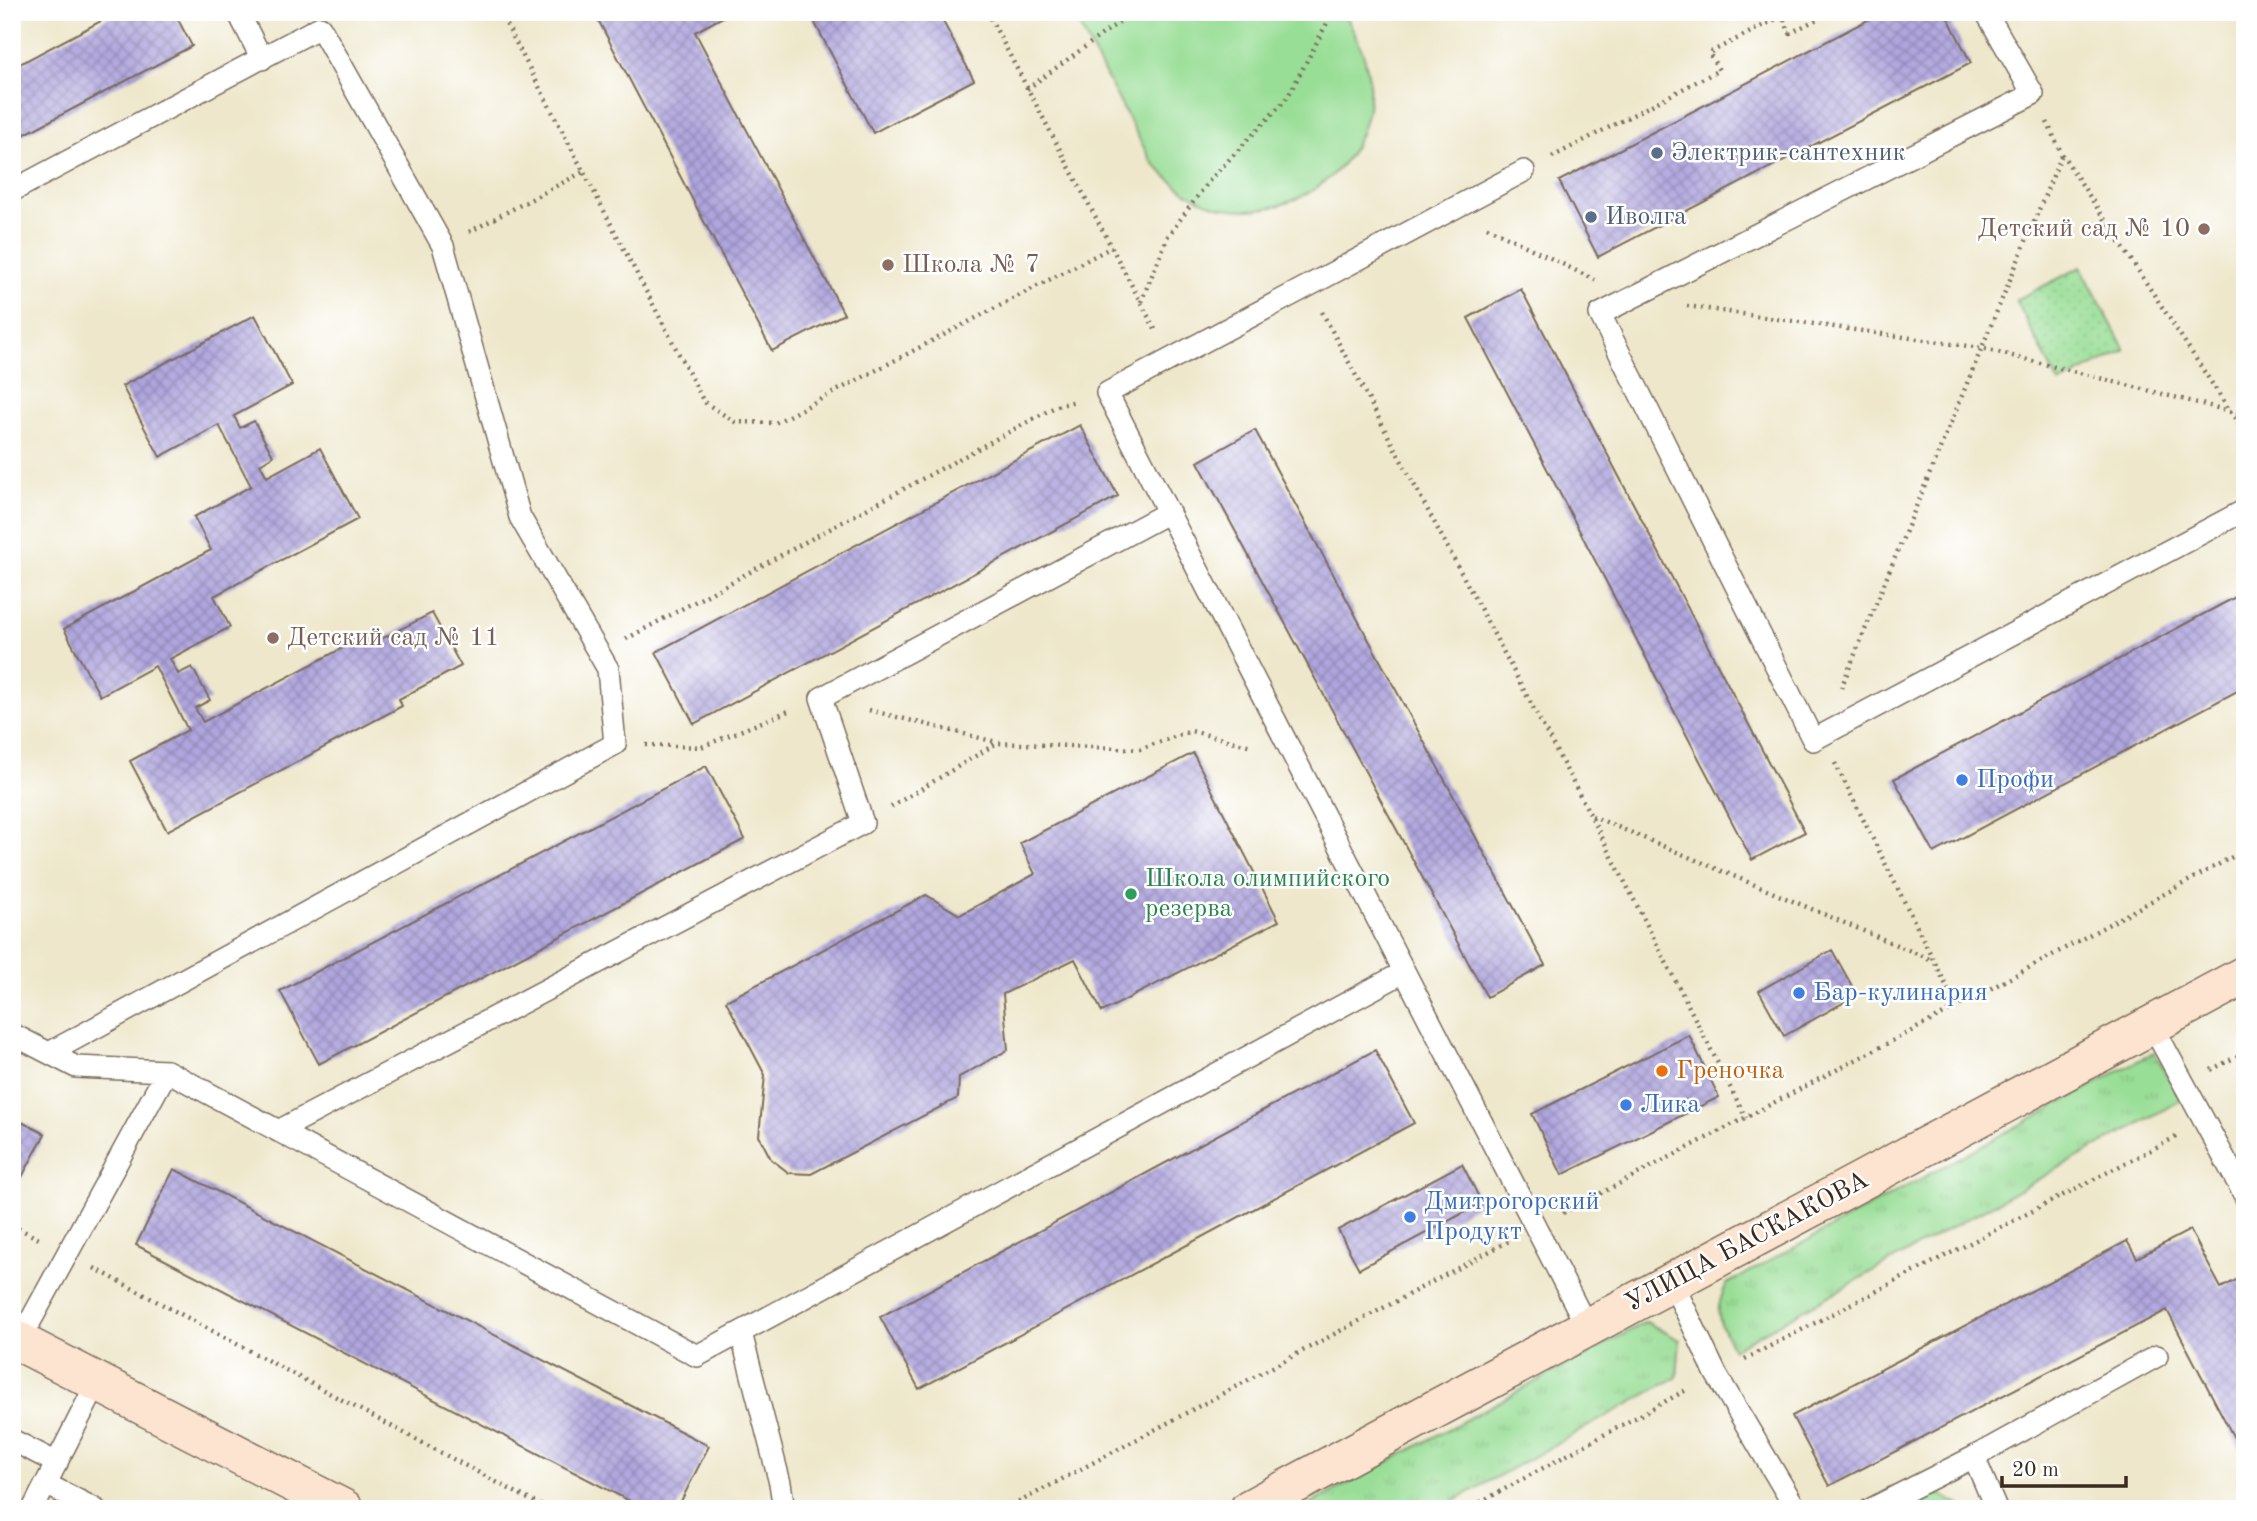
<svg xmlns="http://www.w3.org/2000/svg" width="2257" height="1521" font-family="'Old Standard TT',serif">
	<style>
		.grass { fill: url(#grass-tufts); stroke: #6a845a; stroke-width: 2 }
		.park { fill: url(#park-dots); stroke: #6a845a; stroke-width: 2 }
		.pitch { fill: #99de96; stroke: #6a845a; stroke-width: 2 }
		.building { fill: url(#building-cross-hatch) }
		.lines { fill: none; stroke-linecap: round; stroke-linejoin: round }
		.lane-casing { stroke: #7a6c5b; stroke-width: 24 }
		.secondary-casing { stroke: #7a6c5b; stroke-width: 41 }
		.path { stroke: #7a6c5b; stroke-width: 4.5; stroke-dasharray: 2 5; stroke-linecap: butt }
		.lane { stroke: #fff; stroke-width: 21 }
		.secondary { stroke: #fde4d0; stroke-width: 38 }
		.service-dot { fill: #5c6f8a; stroke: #fff; stroke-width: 2.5 }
		.education-dot { fill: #8d6e63; stroke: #fff; stroke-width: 2.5 }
		.shop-dot { fill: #3f7fe0; stroke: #fff; stroke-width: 2.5 }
		.leisure-dot { fill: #2e9e5b; stroke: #fff; stroke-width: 2.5 }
		.food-dot { fill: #e8710a; stroke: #fff; stroke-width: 2.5 }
		.labels { text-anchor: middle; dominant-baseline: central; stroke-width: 5; stroke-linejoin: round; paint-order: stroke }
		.service-label { font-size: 26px; fill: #4e5e75; stroke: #fff; text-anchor: start }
		.education-label { font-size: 26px; fill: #785e54; stroke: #fff; text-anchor: start }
		.shop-label { font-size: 26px; fill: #366cbe; stroke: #fff; text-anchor: start }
		.leisure-label { font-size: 26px; fill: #27864d; stroke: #fff; text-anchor: start }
		.food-label { font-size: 26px; fill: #c56008; stroke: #fff; text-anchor: start }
		.street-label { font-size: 26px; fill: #3b2a1e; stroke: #fff }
	</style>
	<defs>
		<pattern id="grass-tufts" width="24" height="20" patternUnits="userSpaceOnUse" patternTransform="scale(1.75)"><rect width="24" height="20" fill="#99de96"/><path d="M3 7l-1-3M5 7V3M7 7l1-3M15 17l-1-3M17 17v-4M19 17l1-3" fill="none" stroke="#85bf81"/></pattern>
		<pattern id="park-dots" width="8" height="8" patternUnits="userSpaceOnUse" patternTransform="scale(1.75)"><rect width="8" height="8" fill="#99de96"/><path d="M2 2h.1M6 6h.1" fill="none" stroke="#85bf81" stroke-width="1.8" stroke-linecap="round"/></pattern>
		<pattern id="building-cross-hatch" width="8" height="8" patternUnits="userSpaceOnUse" patternTransform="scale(1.75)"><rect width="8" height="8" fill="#b0a6df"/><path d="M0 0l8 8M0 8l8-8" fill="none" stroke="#9087b4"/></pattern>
	</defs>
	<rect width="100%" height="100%" fill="#fff"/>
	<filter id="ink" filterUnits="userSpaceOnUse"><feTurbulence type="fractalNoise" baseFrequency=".0143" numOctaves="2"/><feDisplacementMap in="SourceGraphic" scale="14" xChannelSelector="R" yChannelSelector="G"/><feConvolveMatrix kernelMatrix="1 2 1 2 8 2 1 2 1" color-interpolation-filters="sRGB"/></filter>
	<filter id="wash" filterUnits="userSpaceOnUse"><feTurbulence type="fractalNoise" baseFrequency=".00686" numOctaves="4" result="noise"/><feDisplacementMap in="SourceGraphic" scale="28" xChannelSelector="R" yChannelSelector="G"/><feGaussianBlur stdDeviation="1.57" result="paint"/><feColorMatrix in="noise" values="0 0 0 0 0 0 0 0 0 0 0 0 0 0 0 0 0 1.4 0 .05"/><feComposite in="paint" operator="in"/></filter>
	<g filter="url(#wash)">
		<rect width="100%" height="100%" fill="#eee7cb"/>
		<path class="grass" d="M2154,1052L2181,1100L1733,1349C1719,1321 1712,1314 1727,1284Z
			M1646,1322L1680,1340L1677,1377L1439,1509H1301Z
			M1936,1492L1966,1509H1904Z"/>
		<path class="park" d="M2081,267L2125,350L2059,384L2016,300Z"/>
		<path class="pitch" d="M1072,12H1344C1356,35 1367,56 1369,82C1375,157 1305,218 1232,209C1198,205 1173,185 1151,161Z"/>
		<g id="blocks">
			<path class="building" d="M118,12H174L192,46L12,141V68Z
				M594,12H732L695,32L844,314L772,351Z
				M809,12H938L974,80L873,133Z
				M1883,12H1945L1971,63L1598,257L1559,181Z
				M1521,289L1805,832L1752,860L1468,318Z
				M255,315L292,385L234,416L240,428L254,421L273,456L260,464L267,477L320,448L358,519L214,596L230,627L170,659L178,674L192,667L210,700L195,708L203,722L365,636L370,645L432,613L461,666L399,699L402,706L167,831L130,761L188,730L155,666L100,696L64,629L211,550L194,517L251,486L219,425L160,457L122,386Z
				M1080,425L1118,496L694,724L656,652Z
				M1255,430L1545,965L1487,997L1198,462Z
				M2245,592V687L1934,853L1894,779Z
				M1193,753L1279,921L1102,1012L1075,959L1003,994L1008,1050L959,1077L958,1098L811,1174L789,1173L771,1159L759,1136L765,1075L726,1001L926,895L960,915L1035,874L1020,843Z
				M706,766L745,839L319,1064L280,991Z
				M1832,950L1857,995L1784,1036L1759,991Z
				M1689,1035L1719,1097L1562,1175L1532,1114Z
				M1375,1050L1414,1123L919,1389L880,1317Z
				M12,1117L45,1134L15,1190L12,1189Z
				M1462,1164L1482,1203L1359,1269L1338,1230Z
				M174,1169L709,1446L677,1509H645L136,1245Z
				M2190,1230L2221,1288L2240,1278L2245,1287V1459L2167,1310L1829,1486L1792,1416L2127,1241L2137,1258Z"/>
		</g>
	</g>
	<g filter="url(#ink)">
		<use href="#blocks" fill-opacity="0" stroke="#7a6c5b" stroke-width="2"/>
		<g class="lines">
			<g class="lane-casing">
				<path id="lane" d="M238,12L262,59
					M1986,12L2033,94L1600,314L1813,740L2245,510
					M1524,171L1107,393L1587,1327
					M12,191L320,27L443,246L520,517L608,669L615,744L49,1053
					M2152,1025L2245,1196
					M12,1034L76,1067L167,1071L697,1356L1404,972
					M278,1131L863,823L821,698L1169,512
					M1672,1282L1716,1374L1796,1509
					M741,1333L780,1483L784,1509
					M19,1342L167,1071
					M12,1440L57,1463
					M1974,1457L1996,1509
					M46,1484L95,1509
					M33,1509L97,1383
					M1871,1509L1974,1457L2157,1356"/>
			</g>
			<g class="secondary-casing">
				<path id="secondary" d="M12,1338L344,1509
					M1249,1509L2245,975"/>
			</g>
			<path class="path" d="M500,12L704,402L735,422L775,423L1112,247
				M987,12L1157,333
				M1027,89L1133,12
				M2047,122L2062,154L2245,434
				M1552,157L1719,70L1709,53L1782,16L1790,33L1831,12
				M1487,227L1595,280
				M469,232L583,172
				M1141,302L1168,236L1209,181L1287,98L1333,12
				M1687,306L1981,348L2245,415
				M1322,312L1591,816L1746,1118
				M626,639L1057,406L1076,401
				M1841,688L2062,154
				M869,710L996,742
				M646,745L701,747L791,710
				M1835,763L1957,1007
				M891,807L997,743L1140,749L1191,731L1252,746
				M1592,816L1932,960
				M2211,1070L2245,1052
				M1563,1213L1957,1007L2245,850
				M12,1225L39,1239
				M94,1268L547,1509
				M1745,1359L2176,1137
				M1006,1509L1509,1241
				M1468,1509L1688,1389"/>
			<use href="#lane" class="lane"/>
			<use href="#secondary" class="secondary"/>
		</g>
	</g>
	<g class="service-dot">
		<circle cx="1657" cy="153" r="7"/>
		<circle cx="1591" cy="217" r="7"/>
	</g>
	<g class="education-dot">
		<circle cx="2204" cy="229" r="7"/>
		<circle cx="888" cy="265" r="7"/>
		<circle cx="273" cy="638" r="7"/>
	</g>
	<g class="shop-dot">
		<circle cx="1962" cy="780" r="7"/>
		<circle cx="1799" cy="993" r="7"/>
		<circle cx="1626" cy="1105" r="7"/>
		<circle cx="1410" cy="1217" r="7"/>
	</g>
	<circle class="leisure-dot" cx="1131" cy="894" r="7"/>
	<circle class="food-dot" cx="1662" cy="1071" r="7"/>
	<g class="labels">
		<g class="service-label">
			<text x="1671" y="153">Электрик-сантехник</text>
			<text x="1605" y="217">Иволга</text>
		</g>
		<g class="education-label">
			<text x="2190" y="229" text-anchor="end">Детский сад № 10</text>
			<text x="902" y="265">Школа № 7</text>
			<text x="287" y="638">Детский сад № 11</text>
		</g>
		<g class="shop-label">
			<text x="1976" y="780">Профи</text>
			<text x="1813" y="993">Бар-кулинария</text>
			<text x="1640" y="1105">Лика</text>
			<text x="1424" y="1202">Дмитрогорский<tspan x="1424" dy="30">Продукт</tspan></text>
		</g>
		<g class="leisure-label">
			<text x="1145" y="879">Школа олимпийского<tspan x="1145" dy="30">резерва</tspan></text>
		</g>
		<g class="food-label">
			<text x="1676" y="1071">Греночка</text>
		</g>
		<g class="street-label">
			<text transform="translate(1747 1242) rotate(-28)">УЛИЦА БАСКАКОВА</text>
		</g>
	</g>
	<rect width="2257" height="1521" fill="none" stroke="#fff" stroke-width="42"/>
	<path d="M2002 1476v10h124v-10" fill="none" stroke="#3b2a1e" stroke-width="3.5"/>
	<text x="2012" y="1476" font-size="21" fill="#3b2a1e" stroke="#ffffff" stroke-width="5" paint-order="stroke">20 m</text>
</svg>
